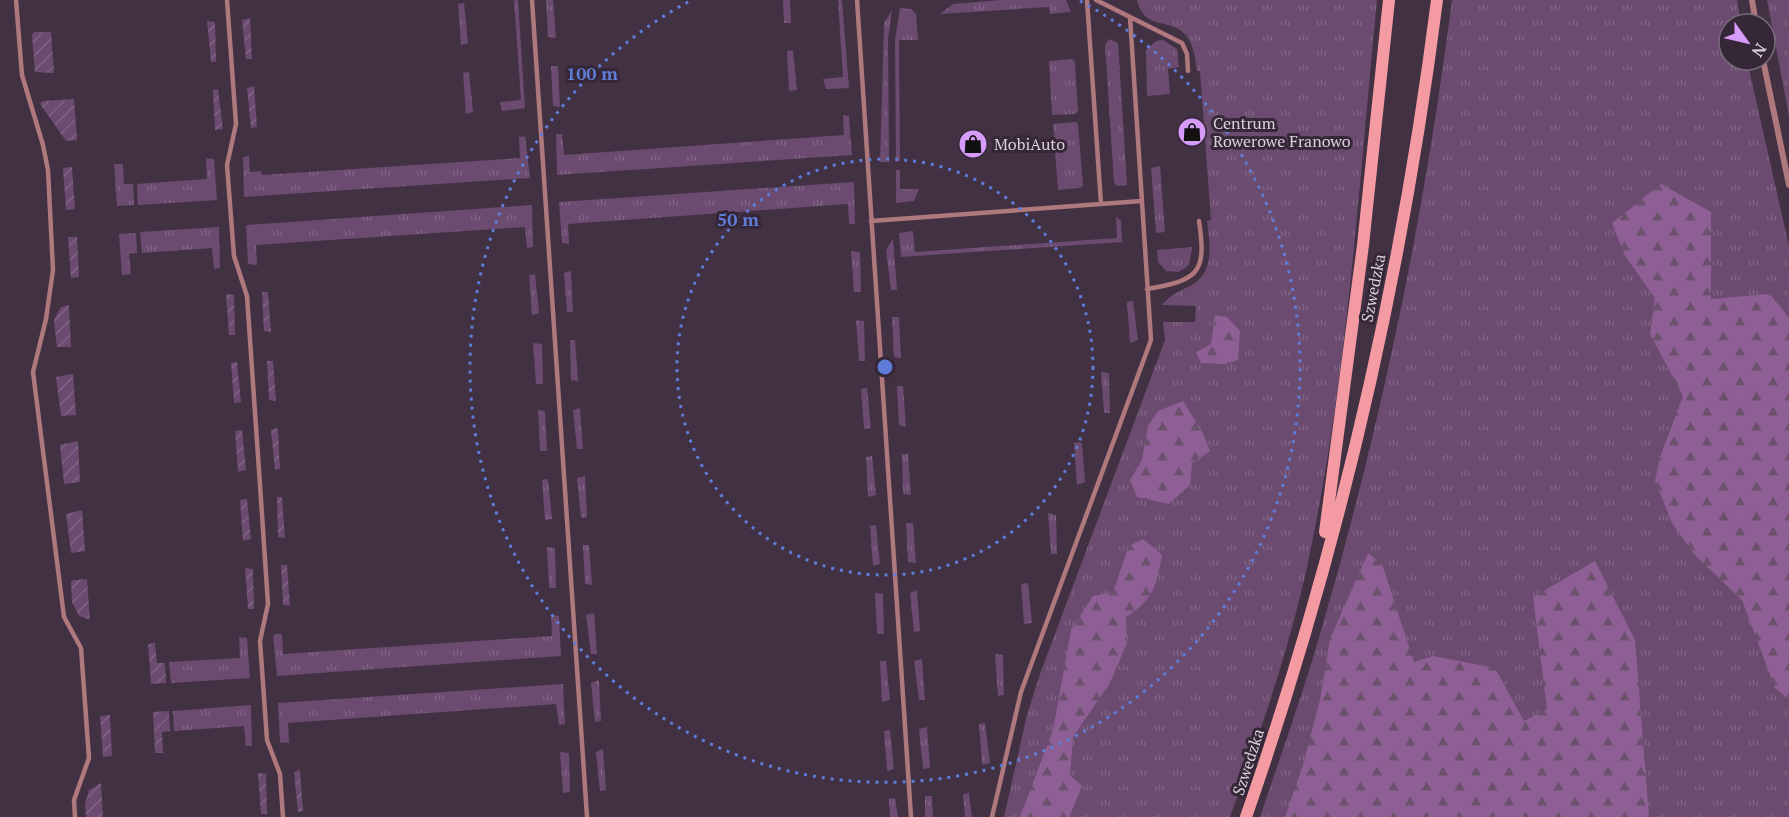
<svg xmlns="http://www.w3.org/2000/svg" width="1789" height="817" font-family="'PT Serif',serif">
	<style>
		.grass { fill: url(#grass-tufts) }
		.forest { fill: url(#forest-firs) }
		.garden { fill: url(#garden-furrows) }
		.lines { fill: none; stroke-linecap: round; stroke-linejoin: round }
		.lane { stroke: #af787c; stroke-width: 4.5 }
		.street { stroke: #af787c; stroke-width: 6 }
		.secondary { stroke: #f39aa2; stroke-width: 12 }
		.ring { fill: none; stroke: #607cd9; stroke-width: 3; stroke-dasharray: 3 6 }
		.labels { text-anchor: middle; dominant-baseline: central; stroke-width: 6; stroke-linejoin: round; paint-order: stroke }
		.poi-label { font-size: 16px; fill: #dbd1dc; stroke: #362738; text-anchor: start }
		.street-label { font-size: 16px; fill: #dbd1dc; stroke: #362738 }
		.centre { fill: #607cd9; stroke: #362738; stroke-width: 3 }
		.ring-label { font-size: 18px; text-anchor: middle; font-weight: bold; fill: #607cd9; stroke: #362738; stroke-width: 6; stroke-linejoin: round; paint-order: stroke }
	</style>
	<defs>
		<pattern id="grass-tufts" width="24" height="20" patternUnits="userSpaceOnUse" patternTransform="scale(1.5)"><rect width="24" height="20" fill="#6c4b70"/><path d="M3 7l-1-3M5 7V3M7 7l1-3M15 17l-1-3M17 17v-4M19 17l1-3" fill="none" stroke="#806484"/></pattern>
		<pattern id="forest-firs" width="22" height="20" patternUnits="userSpaceOnUse" patternTransform="scale(1.5)"><rect width="22" height="20" fill="#8e5f94"/><path d="M5 1l3.5 6h-7zM16 11l3.5 6h-7z" fill="#6c516f"/></pattern>
		<pattern id="garden-furrows" width="10" height="10" patternUnits="userSpaceOnUse" patternTransform="scale(1.5)"><rect width="10" height="10" fill="#6c4b70"/><path d="M-1 1l2-2M0 10L10 0M9 11l2-2" fill="none" stroke="#806484"/></pattern>
	</defs>
	<rect width="100%" height="100%" fill="#413143"/>
	<path class="grass" d="M514,0H518L525,108L502,111L500,102L521,100Z
		M546,0H553L556,38L548,37Z
		M783,0H790L791,23H784Z
		M838,0H842L849,88L826,89L823,79L843,77Z
		M1001,0H1066L1071,12L1050,14L1049,7L940,14L953,4Z
		M1137,0H1377C1359,183 1348,368 1311,548C1293,639 1261,730 1230,817H1004L1027,715L1040,674L1165,340L1163,322H1195L1196,306L1162,305C1171,294 1178,292 1190,286C1215,274 1210,243 1207,221L1211,220L1200,71H1197C1191,0 1147,43 1137,0Z
		M1452,0H1737L1741,24H1729V60H1747L1789,246V817H1260C1281,754 1304,691 1322,627C1382,422 1425,211 1452,0Z
		M1767,0H1789V116Z
		M464,3L468,43L461,45L458,4Z
		M900,8L911,9L916,14L918,40H899L900,161L896,162L895,39Z
		M892,10L888,39L889,162H880L884,23Z
		M1109,39L1118,43L1127,185L1118,186L1114,183L1105,45Z
		M1163,40L1177,49L1179,67L1168,69L1170,94L1147,96L1146,50L1156,41Z
		M793,50L797,90L789,91L787,51Z
		M1072,59L1075,62L1078,111L1075,114L1052,115L1049,61Z
		M551,66H558L560,107L553,106Z
		M469,72L473,112L466,114L463,73Z
		M843,115L849,116L852,155L557,175L556,134H562L564,155L844,135Z
		M1076,122L1078,124L1083,186L1080,188L1058,190L1053,124Z
		M525,136L530,178L244,197L243,157L249,156L250,172L261,171L262,175L520,158L519,137Z
		M206,158L214,159L217,200L138,205L137,184L207,179Z
		M114,164H123L124,184H133L134,205L117,206Z
		M1160,166L1165,232L1156,233L1151,168Z
		M896,170H900V189H919L914,201L896,203Z
		M854,182L855,224H849L848,204L568,224L569,244L562,243L559,202Z
		M532,205L533,247L527,248L525,227L256,245L257,265L248,264L246,225Z
		M1116,217L1121,221L1122,242L901,257L899,233L913,231L915,252L1117,238Z
		M219,227L220,268L214,269L212,248L142,253L140,232Z
		M136,233L137,253L129,254L131,274L122,275L119,234Z
		M893,239L897,290H891L886,250Z
		M1192,247L1189,265L1179,272L1166,271L1158,262L1157,250Z
		M851,251L860,252L861,292H854Z
		M571,271L573,312H567L564,273Z
		M535,274L539,313L532,315L529,275Z
		M1133,301L1138,340L1130,343L1127,302Z
		M892,317H899L901,358L894,357Z
		M856,320L864,321L865,361H859Z
		M570,340H575L578,381L571,380Z
		M533,343L542,344L543,384H536Z
		M1101,372L1109,373L1110,413H1104Z
		M897,386H903L906,427L899,425Z
		M867,388L871,428L864,429L861,389Z
		M580,408L583,449H577L573,410Z
		M538,410L545,411L547,451H540Z
		M1080,442L1082,444L1085,482L1077,485L1074,443Z
		M902,454H908L911,495L903,494Z
		M872,456L876,495L868,497L866,457Z
		M585,476L587,517L581,518L577,478Z
		M548,479L552,519L545,520L542,480Z
		M1048,513L1056,515L1057,554H1051Z
		M906,523H913L916,563L908,562Z
		M876,525L880,564L873,566L870,526Z
		M583,545H589L592,585L585,584Z
		M547,547L555,548L556,588H549Z
		M1028,583L1032,623L1024,624L1021,584Z
		M917,590L920,631L914,632L910,593Z
		M875,593L883,594L884,634H877Z
		M594,613L597,654H591L586,615Z
		M551,615L559,616L561,656L277,676L273,636L275,634H282L283,654L552,636Z
		M239,637L247,638L250,678L171,683L169,662L240,658Z
		M995,654L1003,655L1004,695L998,696Z
		M922,659L925,700H919L914,661Z
		M886,661L890,700L882,702L880,661Z
		M599,680L601,721L595,722L591,683Z
		M563,684L565,724L559,725L556,704L288,723L289,743L280,742L278,703Z
		M251,705L252,746H246L244,726L174,731L173,711Z
		M985,723L990,763L982,765L979,724Z
		M927,727L930,768L923,769L919,729Z
		M890,730L894,769L887,771L884,731Z
		M603,749L606,790L600,791L596,752Z
		M560,752L569,753L570,792L563,793Z
		M969,793L972,817H965L963,794Z
		M925,796H932L933,817H925Z
		M895,798L898,817H890L889,799Z"/>
	<path class="forest" d="M1661,184L1711,212V299L1770,294L1789,318V700L1775,688L1742,600L1694,554L1672,523L1655,481L1660,457L1683,396L1650,334L1655,298L1625,256L1612,223Z
		M1215,315L1227,317L1240,331L1238,360L1225,364L1201,363L1196,352L1211,344Z
		M1183,401L1203,433L1210,451L1192,463L1190,485L1169,504L1137,497L1130,480L1142,460L1148,426L1158,411Z
		M1143,539L1162,555C1156,586 1154,599 1126,617L1127,643L1110,683L1073,737L1070,775L1082,786L1069,817H1020L1053,730L1071,630L1093,596L1113,592L1129,546Z
		M1368,553L1382,564L1414,662L1433,656L1495,668L1524,721L1547,709L1533,597L1595,561L1635,640L1649,817H1285L1303,765L1320,700L1330,639Z"/>
	<path class="garden" d="M250,18L252,59H246L242,20Z
		M207,21L215,22L216,62H211Z
		M34,32H51L54,73L35,72L32,35Z
		M254,86L257,127L251,128L247,88Z
		M218,89L223,129L215,130L213,90Z
		M74,99L77,140L66,141L40,104L42,101Z
		M72,167L75,209L66,210L63,168Z
		M68,237H77L79,277L71,278Z
		M262,292H268L271,332L264,331Z
		M226,294L234,295L235,335H229Z
		M69,305L71,347H57L54,320L61,307Z
		M267,361H273L276,401L269,400Z
		M237,362L241,402L234,403L231,363Z
		M73,374L76,415L61,416L56,377Z
		M278,428L280,469L275,470L271,430Z
		M242,430L246,470L238,472L235,431Z
		M78,441L80,482L64,484L60,445Z
		M277,497H282L285,538L278,537Z
		M247,499L251,539L243,541L240,500Z
		M82,510L85,551L71,553L66,514Z
		M281,565H287L290,606L283,605Z
		M245,568L253,569L254,609H248Z
		M87,579L90,620L79,616L72,602L71,582L73,580Z
		M155,643L157,663H165L166,683L151,684L148,644Z
		M169,711L170,731L162,732L163,753H155L153,712Z
		M110,715L112,756L103,757L100,716Z
		M300,770L303,811L298,812L294,772Z
		M258,773L266,774L267,814H261Z
		M101,783L103,817H86L85,804L89,790Z"/>
	<g class="lines">
		<path class="lane" d="M16,0L22,75L43,145L48,170L53,270L46,319L33,372L64,617L81,648L89,758L74,800L75,817
			M227,0L236,124L227,165L234,256L247,296L260,485L268,604L260,641L267,740L280,774L283,817
			M532,0L587,817
			M857,0L911,817
			M1096,0L1182,43L1187,54L1188,71
			M1101,204L1141,201
			M871,221L1101,204L1087,0
			M1147,289C1198,280 1207,274 1199,221
			M992,817L1021,692L1151,340L1130,17"/>
		<path class="street" d="M1752,0L1756,24
			M1763,60L1789,185"/>
		<path class="secondary" d="M1325,532L1363,245L1389,0
			M1246,817C1338,553 1402,277 1437,0"/>
	</g>
	<g class="ring">
		<circle cx="885" cy="367" r="208"/>
		<path d="M1080 1A415 415 0 1 1 690 1"/>
	</g>
	<defs>
		<g id="shop-disc" transform="scale(1.5)"><circle r="9.5" fill="#d79bf9" stroke="#362738"/><path d="M-5-2.5h2.3a2.7 3.5 0 0 1 5.4 0H5L5.5 6h-11ZM-1.5-2.5h3a1.5 2.3 0 0 0-3 0Z" fill="#111"/></g>
	</defs>
	<g fill-rule="evenodd">
		<use href="#shop-disc" x="1192" y="132"/>
		<use href="#shop-disc" x="973" y="144"/>
	</g>
	<g class="labels">
		<g class="poi-label">
			<text x="1213" y="123">Centrum<tspan x="1213" dy="18">Rowerowe Franowo</tspan></text>
			<text x="994" y="144">MobiAuto</text>
		</g>
		<g class="street-label">
			<text transform="translate(1373 288) rotate(-79)">Szwedzka</text>
			<text transform="translate(1248 762) rotate(-72)">Szwedzka</text>
		</g>
	</g>
	<circle cx="885" cy="367" r="9" class="centre"/>
	<g class="ring-label">
		<text x="592" y="80">100 m</text>
		<text x="738" y="226">50 m</text>
	</g>
	<g transform="translate(1747 42) rotate(124)"><circle r="28" fill="#362738" stroke="#786b7a" stroke-width="1.5"/>
	<path d="M0-4.5L10 22L0 15L-10 22Z" fill="#d79bf9"/>
	<text y="-9" font-size="16" font-weight="bold" text-anchor="middle" fill="#dbd1dc">N</text>
	</g>
</svg>
